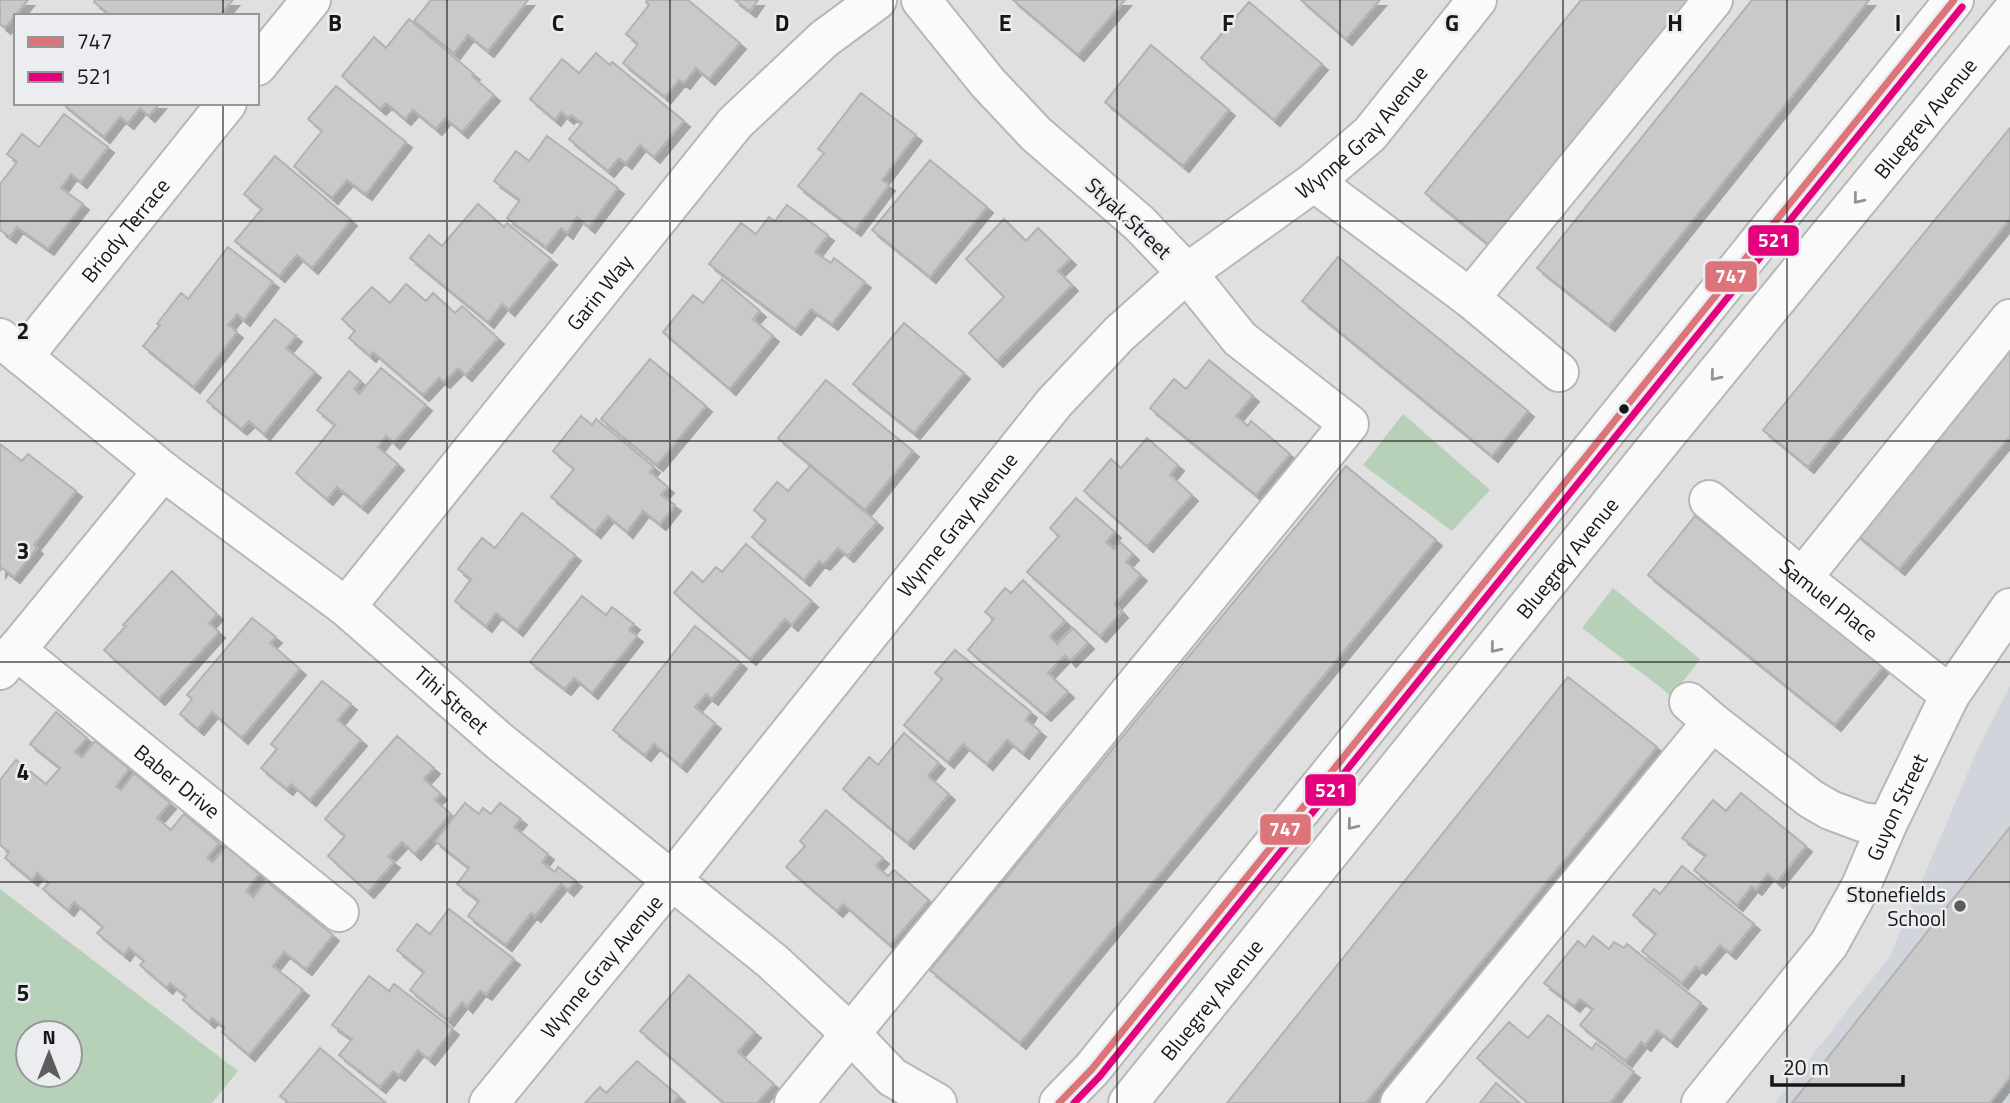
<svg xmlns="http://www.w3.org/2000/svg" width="2010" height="1103" font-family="'Titillium Web',sans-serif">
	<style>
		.built { fill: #d1d4da }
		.green { fill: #b6d1b7; fill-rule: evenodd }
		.building { fill: #c9c9ca; stroke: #b2b2b2; stroke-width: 2; filter: url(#shadow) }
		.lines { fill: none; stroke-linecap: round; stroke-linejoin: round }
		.street-casing { stroke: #b7b7b8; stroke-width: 42 }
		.secondary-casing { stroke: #b7b7b8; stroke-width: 42 }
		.street { stroke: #fafafa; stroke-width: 38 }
		.secondary { stroke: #fafafa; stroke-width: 38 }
		.bus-1-casing { stroke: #ecedf0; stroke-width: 12 }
		.bus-2-casing { stroke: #ecedf0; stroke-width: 12 }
		.bus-1 { stroke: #dc747a; stroke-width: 7 }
		.bus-2 { stroke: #e5007d; stroke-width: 7 }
		.oneway { stroke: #939394 }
		.grid { fill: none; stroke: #161617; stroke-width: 2; stroke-opacity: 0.55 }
		.bus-dot { fill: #161617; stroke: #ecedf0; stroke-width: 2.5 }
		.poi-dot { fill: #5d5d5e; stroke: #ecedf0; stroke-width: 2.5 }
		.labels { text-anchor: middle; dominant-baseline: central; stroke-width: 5; stroke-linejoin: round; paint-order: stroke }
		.street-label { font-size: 21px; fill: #161617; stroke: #ecedf0 }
		.poi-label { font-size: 21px; fill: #161617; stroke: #ecedf0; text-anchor: end }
		.grid-label { font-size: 23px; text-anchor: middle; font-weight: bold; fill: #161617; stroke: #ecedf0; stroke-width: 5; stroke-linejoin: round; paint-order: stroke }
		.line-badge { stroke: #ecedf0; stroke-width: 2.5 }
		.badge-label { font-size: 19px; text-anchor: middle; font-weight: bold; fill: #fff }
	</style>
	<defs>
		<filter id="shadow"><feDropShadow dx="6" dy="6" stdDeviation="0" flood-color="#0004"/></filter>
	</defs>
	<rect width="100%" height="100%" fill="#e0e0e1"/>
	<path class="built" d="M2010,686V1103H1775L1890,956L1977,751Z"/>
	<path class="green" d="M1403,414L1490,490L1452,531L1363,465Z
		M1613,588L1700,659L1671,697L1664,690L1582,628Z
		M0,889L238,1071L212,1103H0ZM70,1033V1075H28V1033Z"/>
	<path class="building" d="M0,0H28L5,28L0,24Z
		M95,0H233L219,16H111L94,2Z
		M431,0H430H528L488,51L468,35L454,53L414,21Z
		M648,0H688L740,43L709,79L696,68L684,83L679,80L665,97L623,63L638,44L626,34L649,5L646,2Z
		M735,0H758L750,11Z
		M1013,0H1125L1078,55Z
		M1301,0H1380L1346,39Z
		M1581,0H1693L1493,248L1425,193Z
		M1752,0H1869L1609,325L1537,268Z
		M1249,2L1322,64L1274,120L1201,58Z
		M409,19L474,74L472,76L494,95L462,132L445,118L436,129L413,110L405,119L386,103L380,109L342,76L374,37L386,48Z
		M1151,45L1229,110L1183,166L1105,102Z
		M596,53L610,65L612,62L684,121L654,157L640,145L626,163L619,158L608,171L569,139L582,123L571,115L568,118L561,112L555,120L530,99L562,59L579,73Z
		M336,86L406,142L366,194L347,180L332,198L294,166L322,131L308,119Z
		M861,93L916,135L882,180L889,185L855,230L798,186L824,153L818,149Z
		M62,103H160L149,116L140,108L128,123L120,117L104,137Z
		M64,114L108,147L81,182L71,174L61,188L83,204L48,249L17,227L10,237L0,230V184L17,162L7,154L22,134L39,147Z
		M2010,128V219L1808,467L1763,430Z
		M547,136L618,188L589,227L577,217L567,233L561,228L546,247L507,218L520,200L494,181L516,151L529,161Z
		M275,156L351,220L312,268L297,255L279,276L235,241L262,209L244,194Z
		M930,160L987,207L930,277L872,230Z
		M478,204L504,227L507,223L551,259L509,310L502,304L488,322L410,258L429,235L442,246Z
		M787,205L828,235L815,252L831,263L834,258L865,282L832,324L811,309L795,329L709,264L741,223L756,234L769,217L775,221Z
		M1004,219L1026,241L1038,228L1070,259L1058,271L1072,285L997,361L969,333L1004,297L966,259Z
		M228,247L273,282L244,320L237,314L228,325L237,332L194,387L143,346L160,325L157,324L181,293L188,299Z
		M1338,257L1528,411L1492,456L1302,301Z
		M722,279L760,311L753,319L773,336L730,389L663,332L693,295L703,303Z
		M406,284L426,301L433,293L455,313L462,306L498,338L466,375L458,368L444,382L439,378L423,395L373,352L370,356L349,338L355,331L342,319L372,287L390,303Z
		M275,319L296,336L286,348L315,372L264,434L249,421L241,429L207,401Z
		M904,323L964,373L914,433L853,384Z
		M2010,336V436L1899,569L1850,529Z
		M650,359L706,406L657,465L601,419Z
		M1209,360L1253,396L1236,416L1248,426L1251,421L1290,454L1256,495L1150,408L1174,379L1186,389Z
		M381,368L426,405L394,443L386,436L378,447L398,464L362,507L337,487L327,499L296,473L335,425L317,410L349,371L361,381L354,389L359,394Z
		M826,380L913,451L865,510L778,438Z
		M581,416L592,425L596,419L654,467L650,472L668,487L661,495L675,505L660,524L643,511L627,532L608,516L595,532L551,497L574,469L553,451Z
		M1147,438L1178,465L1170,475L1192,495L1147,546L1084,491L1111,459L1121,468Z
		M0,444L22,461L28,454L76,491L34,545L37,548L14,577L2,568L0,571Z
		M810,466L877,522L848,556L838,548L824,564L819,561L804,580L752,537L766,520L754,510L777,482L788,491Z
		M1346,466L1436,540L1020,1043L930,970Z
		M1076,498L1115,532L1106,542L1114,549L1120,542L1133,554L1126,562L1141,575L1115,604L1122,612L1100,636L1027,572L1059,536L1050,528Z
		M522,513L575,555L517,630L496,613L486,626L455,601L471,579L458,569L482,538L495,548Z
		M1695,516L1883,667L1835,725L1648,575Z
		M746,544L812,601L792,625L785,619L750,659L674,593L692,572L703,582L716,567L722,572Z
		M172,571L217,614L209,623L219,632L159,699L104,650L126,626L123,625Z
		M1023,580L1065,621L1050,636L1057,644L1073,628L1088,643L1070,661L1065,655L1048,673L1068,692L1045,715L968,650L994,619L985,612L1005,588L1011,593Z
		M582,596L606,615L612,607L634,624L629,630L637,636L592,693L574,678L565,689L530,662Z
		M252,618L276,637L270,643L300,669L242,738L212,712L198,729L180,714L192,699L187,695Z
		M695,626L741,663L712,699L706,694L695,707L715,723L681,766L654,744L645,755L613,730Z
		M955,650L1031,712L1026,720L1040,731L1023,753L1007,740L987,764L963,744L948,762L904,725L942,679L935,673Z
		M1568,677L1657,747L1366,1103H1227Z
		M322,681L351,704L338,720L361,740L310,800L291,784L287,789L261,768L277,749L271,744Z
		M56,712L87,738L75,752L82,757L95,741L129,769L116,786L121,790L134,773L170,803L157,818L171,830L184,814L219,843L207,858L213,862L226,846L259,874L246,891L253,897L266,881L333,935L306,969L284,952L273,966L303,990L249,1055L222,1032L225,1028L212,1018L209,1022L183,1000L186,996L170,983L167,988L140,965L144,961L129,948L124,955L97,933L103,927L74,902L68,910L43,889L49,883L37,873L32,880L5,858L9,852L0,845V780L16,760L46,784L60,768L30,744Z
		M904,733L939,763L928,776L949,794L908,843L843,789L869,757L878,765Z
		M397,736L434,768L424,779L441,794L435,800L451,814L415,854L402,842L388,857L394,862L368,892L328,856L345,836L325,819Z
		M1741,793L1806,846L1777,882L1768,874L1756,889L1752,886L1737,905L1694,870L1706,855L1682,838L1713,800L1726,811Z
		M465,803L479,814L483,808L491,814L500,803L521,819L514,827L548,854L542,862L555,872L558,867L576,881L568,890L561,884L535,916L531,913L506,945L468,916L479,901L457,884L469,868L435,841Z
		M826,810L883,858L876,866L888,876L894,870L929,900L890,945L843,904L837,911L786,867L805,846L800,841Z
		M2010,827V1077L1990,1103H1792Z
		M1682,866L1754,924L1730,953L1720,945L1700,969L1696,966L1682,983L1642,951L1656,934L1633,915L1654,889L1660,894Z
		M449,909L514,959L486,994L480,990L467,1007L462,1002L448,1020L410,990L424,972L397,950L417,924L430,934Z
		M1593,936L1609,949L1614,942L1624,948L1627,944L1701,1003L1671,1041L1657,1030L1645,1045L1641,1042L1626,1061L1580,1025L1593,1009L1580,999L1574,1006L1544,983L1578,941L1585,947Z
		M689,975L755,1032L738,1052L774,1084L757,1103H724L640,1031Z
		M369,976L389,991L394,984L453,1029L429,1059L418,1050L399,1075L393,1071L380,1087L339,1055L352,1039L332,1025Z
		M1548,1015L1592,1049L1596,1043L1634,1072L1610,1103H1528L1477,1058L1509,1022L1528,1038Z
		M320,1048L386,1103H289L280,1096Z
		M637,1061L679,1096L673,1103H585L600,1087L606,1093Z
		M1496,1083L1520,1103H1480Z"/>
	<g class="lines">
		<g class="street-casing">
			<g id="street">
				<path d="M257,66L311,0"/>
				<path d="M1314,182L1470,298L1559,372"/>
				<path d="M1470,298L1713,0"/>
				<path id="s1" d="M0,338L163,471L346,607L499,741L772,961L851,1034L892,1077L937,1103"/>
				<path id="s2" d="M23,357L227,103"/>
				<path id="s3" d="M1709,500L1802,578L1950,695"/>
				<path d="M1802,578L2010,319"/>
				<path id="s4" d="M346,607L735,123L824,39L877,0"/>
				<path id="s5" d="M16,650L339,912"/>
				<path d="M0,670L163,471"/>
				<path d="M1689,702L1712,722L1811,799L1830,810L1862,822L1887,825"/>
				<path id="s6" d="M489,1103L672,880L1054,403L1119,334L1187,273L1314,182L1370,134L1477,0"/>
				<path d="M794,1103L1349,424L1240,339L1187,273L1139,223L1036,134L988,83L921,0"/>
				<path d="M1400,1103L1712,722"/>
				<path id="s7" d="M1701,1103L1829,944L1861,886L1887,825L1950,695L2010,608"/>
			</g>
		</g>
		<g class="secondary-casing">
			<g id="secondary">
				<path d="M1059,1103L1092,1069L1954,0"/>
				<path id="s8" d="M1128,1103L1661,441L2010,14"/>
			</g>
		</g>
		<use href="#street" class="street"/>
		<use href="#secondary" class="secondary"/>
		<g class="bus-1-casing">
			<path id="bus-1" d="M1059,1103L1092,1069L1954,0"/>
		</g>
		<g class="bus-2-casing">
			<path id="bus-2" d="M1074,1103L1100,1076L1962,7"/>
		</g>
		<use href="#bus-1" class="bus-1"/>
		<use href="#bus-2" class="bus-2"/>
	</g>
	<defs><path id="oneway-chevron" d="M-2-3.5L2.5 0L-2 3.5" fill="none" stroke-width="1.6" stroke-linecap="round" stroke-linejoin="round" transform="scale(1.75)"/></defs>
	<g class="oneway">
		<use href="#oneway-chevron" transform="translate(1858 199) rotate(129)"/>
		<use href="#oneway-chevron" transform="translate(1715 376) rotate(129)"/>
		<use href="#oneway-chevron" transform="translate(1495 648) rotate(129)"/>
		<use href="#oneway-chevron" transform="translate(1352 825) rotate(129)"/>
	</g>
	<path class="grid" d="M223,0V16M447,0V1103M670,0V1103M893,0V1103M1117,0V1103M1340,0V1103M1563,0V1103M1787,0V1103M223,103V1103M0,221H2010M0,441H2010M0,662H2010M0,882H2010"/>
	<circle class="bus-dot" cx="1624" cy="409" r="6"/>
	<circle class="poi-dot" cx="1960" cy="906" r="7"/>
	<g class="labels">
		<g class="street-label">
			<text stroke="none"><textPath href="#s8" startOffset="1267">Bluegrey Avenue</textPath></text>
			<text stroke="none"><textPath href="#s6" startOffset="1311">Wynne Gray Avenue</textPath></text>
			<text transform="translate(1129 218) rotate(43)">Styak Street</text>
			<text stroke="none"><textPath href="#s2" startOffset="163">Briody Terrace</textPath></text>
			<text stroke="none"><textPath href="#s4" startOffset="404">Garin Way</textPath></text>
			<text stroke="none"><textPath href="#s6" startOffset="744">Wynne Gray Avenue</textPath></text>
			<text stroke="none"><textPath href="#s8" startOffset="700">Bluegrey Avenue</textPath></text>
			<text stroke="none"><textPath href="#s3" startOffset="156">Samuel Place</textPath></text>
			<text stroke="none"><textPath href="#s1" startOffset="579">Tihi Street</textPath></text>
			<text stroke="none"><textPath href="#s5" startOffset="208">Baber Drive</textPath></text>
			<text stroke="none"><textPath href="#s7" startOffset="357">Guyon Street</textPath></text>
			<text stroke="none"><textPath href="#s6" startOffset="177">Wynne Gray Avenue</textPath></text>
			<text stroke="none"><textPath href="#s8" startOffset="133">Bluegrey Avenue</textPath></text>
		</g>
		<g class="poi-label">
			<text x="1946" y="894">Stonefields<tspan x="1946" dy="24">School</tspan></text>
		</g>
	</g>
	<g class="grid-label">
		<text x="335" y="31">B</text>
		<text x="558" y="31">C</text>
		<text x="782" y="31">D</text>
		<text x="1005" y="31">E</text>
		<text x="1228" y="31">F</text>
		<text x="1452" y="31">G</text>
		<text x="1675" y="31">H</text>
		<text x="1898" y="31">I</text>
		<text x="23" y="339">2</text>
		<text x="23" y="559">3</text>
		<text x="23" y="780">4</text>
		<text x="23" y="1001">5</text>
	</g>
	<g class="line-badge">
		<rect x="1747" y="224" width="53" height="33" rx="7" fill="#e5007d"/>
		<rect x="1704" y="260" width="54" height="33" rx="7" fill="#dc747a"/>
		<rect x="1304" y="773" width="53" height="34" rx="7" fill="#e5007d"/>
		<rect x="1259" y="813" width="53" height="33" rx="7" fill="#dc747a"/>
	</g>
	<g class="badge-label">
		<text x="1774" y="247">521</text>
		<text x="1731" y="283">747</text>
		<text x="1331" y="797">521</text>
		<text x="1285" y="836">747</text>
	</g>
	<rect x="14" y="14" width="245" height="91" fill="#ecedf0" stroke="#969799" stroke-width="2"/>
	<rect x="28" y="37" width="35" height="10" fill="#dc747a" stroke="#969799" stroke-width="2"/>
	<text x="77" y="49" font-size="21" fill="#161617">747</text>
	<rect x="28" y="72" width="35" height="10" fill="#e5007d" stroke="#969799" stroke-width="2"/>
	<text x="77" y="84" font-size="21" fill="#161617">521</text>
	<g transform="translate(49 1054)"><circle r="33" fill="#ecedf0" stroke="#969799" stroke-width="2"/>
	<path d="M0-5L12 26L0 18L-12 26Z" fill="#5d5d5e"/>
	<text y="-10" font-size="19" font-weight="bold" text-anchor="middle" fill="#161617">N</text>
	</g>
	<path d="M1772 1075v10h131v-10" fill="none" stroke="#161617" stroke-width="3.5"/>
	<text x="1783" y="1075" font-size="21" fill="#161617" stroke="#ecedf0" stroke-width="5" paint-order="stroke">20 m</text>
</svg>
